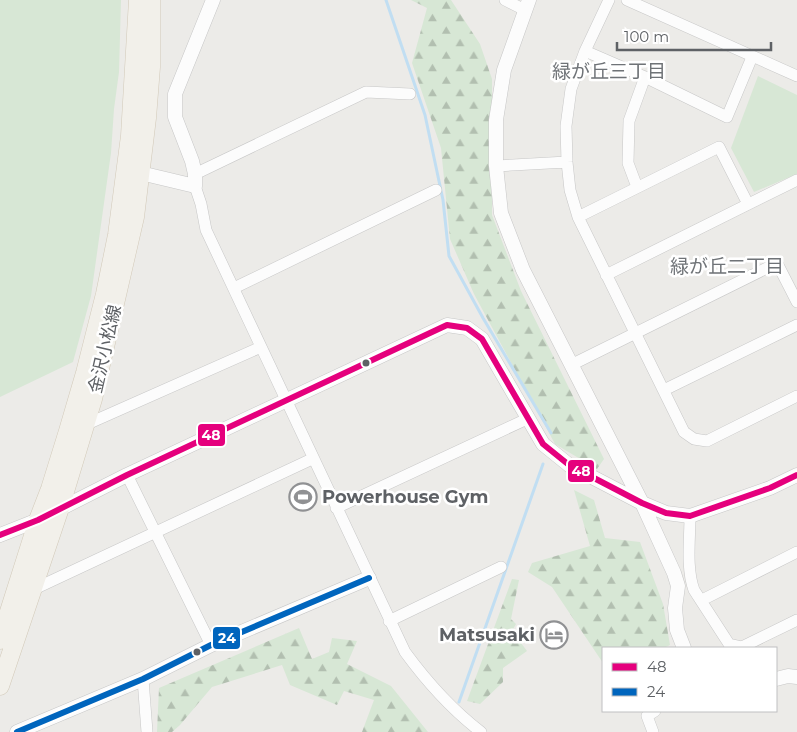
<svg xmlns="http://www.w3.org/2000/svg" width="797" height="732" font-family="Montserrat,'Noto Sans JP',sans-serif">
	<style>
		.forest { fill: url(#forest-firs) }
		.park { fill: #d7e7d5 }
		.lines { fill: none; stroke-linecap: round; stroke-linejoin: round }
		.stream { stroke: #c1def2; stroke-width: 3 }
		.minor-casing { stroke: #c7c7c7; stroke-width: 12 }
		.tertiary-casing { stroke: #c7c7c7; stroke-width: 15 }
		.primary-casing { stroke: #d2c9b8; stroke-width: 19 }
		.minor { stroke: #fcfcfc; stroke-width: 11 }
		.tertiary { stroke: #fcfcfc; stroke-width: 14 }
		.primary { stroke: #f2f0ea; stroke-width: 18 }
		.bus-1-casing { stroke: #fff; stroke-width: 10 }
		.bus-2-casing { stroke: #fff; stroke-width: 10 }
		.bus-1 { stroke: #e5007d; stroke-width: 6 }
		.bus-2 { stroke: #0065bd; stroke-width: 6 }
		.bus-dot { fill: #5e6165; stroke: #fff; stroke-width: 2 }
		.labels { text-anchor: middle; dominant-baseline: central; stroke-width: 5; stroke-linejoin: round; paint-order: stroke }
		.street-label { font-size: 18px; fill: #5e6165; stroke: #fff }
		.poi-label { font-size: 18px; font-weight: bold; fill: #5e6165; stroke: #fff; text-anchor: start }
		.neighbourhood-label { font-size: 19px; fill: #6f7377; stroke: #fff }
		.line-badge { stroke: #fff; stroke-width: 2 }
		.badge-label { font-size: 14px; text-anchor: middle; font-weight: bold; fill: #fff }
	</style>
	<defs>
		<pattern id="forest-firs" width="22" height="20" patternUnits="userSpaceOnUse" patternTransform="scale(1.25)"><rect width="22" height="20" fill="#d7e7d5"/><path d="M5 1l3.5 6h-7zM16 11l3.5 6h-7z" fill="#b2bfb0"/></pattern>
	</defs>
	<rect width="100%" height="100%" fill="#ecebe8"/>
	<path class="forest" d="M411,0H451L480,44L492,79V215L521,291L604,459L597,469L555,444L474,294L450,239L441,148L412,63L427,8Z
		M574,490L594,500L605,538L640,542L663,604L670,645L664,648H603V663L552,587L528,572L532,563L590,546Z
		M512,579L519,580L511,619L516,624L512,631L527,651L503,668V682L480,704L467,701Z
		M299,628L312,659L329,652L332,638L357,641L347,664L391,686L428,732H362L374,700L344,691L337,705L290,685L282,665L212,687L180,725L172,732H157L159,688Z"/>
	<path class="park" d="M0,0H121L119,72L114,109L111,153L91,296L73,362L0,397Z
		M758,76L797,95V174L754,192L731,148Z"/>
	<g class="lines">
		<path class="stream" d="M386,0L425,115L443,200L449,256L483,318L551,433
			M459,702L543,464"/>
		<g class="minor-casing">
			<path id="minor" d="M505,0L525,10
				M609,0L585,51L571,89L566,126L567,162L570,190L578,217L684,432L694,439L707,441L797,396
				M627,0L797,76
				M585,51L645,77L727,117L752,57
				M496,166L567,162
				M195,174L366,92L410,94
				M195,186L201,204L206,230L405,652C427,682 451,709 481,732
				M637,187L628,163L629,121L645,77
				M578,217L719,147L748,204
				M606,275L797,180
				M234,288L436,190
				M571,365L777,263L797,302
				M664,390L797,325
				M85,425L261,347
				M127,475L211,645
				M336,508L529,418
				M690,516C690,540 686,568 694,590L729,644L742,647L797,620
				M32,590L312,459
				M702,600L797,552
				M389,621L501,567
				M143,679L147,732
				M653,732L647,716L655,711"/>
		</g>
		<g class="tertiary-casing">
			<path id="tertiary" d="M529,0L504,70L496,120V166L501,213L523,270L642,503L674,573L678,586L675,608L677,630L684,648
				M132,171L195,186V174L192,161L175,117V94L213,0
				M0,535L38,520L127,475L447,325L467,328L482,339L543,444L569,465L642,503L666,513L690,516L770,488L797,475
				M776,679L788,676L797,677
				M17,732L143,679L211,645L369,578"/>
		</g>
		<g class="primary-casing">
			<path id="primary" d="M0,640L38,520L50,489L68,431L85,373L105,294L117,235L130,136L138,0
				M0,686L60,508L93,399L135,217L147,118L151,67V0"/>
		</g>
		<use href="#minor" class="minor"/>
		<use href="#tertiary" class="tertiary"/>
		<use href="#primary" class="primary"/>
		<g class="bus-1-casing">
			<path id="bus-1" d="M0,535L38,520L127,475L447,325L467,328L482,339L543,444L569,465L642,503L666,513L690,516L770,488L797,475"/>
		</g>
		<g class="bus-2-casing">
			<path id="bus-2" d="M17,732L143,679L211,645L369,578"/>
		</g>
		<use href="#bus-1" class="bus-1"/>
		<use href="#bus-2" class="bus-2"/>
	</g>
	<defs>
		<g id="stadium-ring" transform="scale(1.4375)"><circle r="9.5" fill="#fff" stroke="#909193" stroke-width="1.5"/><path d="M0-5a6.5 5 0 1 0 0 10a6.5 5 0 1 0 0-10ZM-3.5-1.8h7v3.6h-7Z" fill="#909193"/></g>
		<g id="hotel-ring" transform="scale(1.4375)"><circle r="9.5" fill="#fff" stroke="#909193" stroke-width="1.5"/><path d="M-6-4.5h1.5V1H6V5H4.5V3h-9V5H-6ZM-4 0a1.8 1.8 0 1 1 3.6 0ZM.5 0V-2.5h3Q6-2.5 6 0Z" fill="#909193"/></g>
	</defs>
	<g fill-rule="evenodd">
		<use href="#stadium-ring" x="303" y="497"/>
		<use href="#hotel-ring" x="554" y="635"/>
	</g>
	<g class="bus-dot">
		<circle cx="366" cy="363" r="4.5"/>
		<circle cx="197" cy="652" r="4.5"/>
	</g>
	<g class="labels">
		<g class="street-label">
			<text transform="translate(105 349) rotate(-77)">金沢小松線</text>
		</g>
		<g class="poi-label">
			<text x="322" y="497">Powerhouse Gym</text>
			<text x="535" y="635" text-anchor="end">Matsusaki</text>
		</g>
		<g class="neighbourhood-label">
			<text x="609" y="71">緑が丘三丁目</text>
			<text x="727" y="266">緑が丘二丁目</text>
		</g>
	</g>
	<g class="line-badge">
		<rect x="197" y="423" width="29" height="24" rx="5" fill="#e5007d"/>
		<rect x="567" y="459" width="28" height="24" rx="5" fill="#e5007d"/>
		<rect x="212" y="626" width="29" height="24" rx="5" fill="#0065bd"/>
	</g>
	<g class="badge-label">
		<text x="211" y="440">48</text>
		<text x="581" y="476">48</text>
		<text x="227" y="643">24</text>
	</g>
	<rect x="602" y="647" width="175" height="65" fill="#ffffff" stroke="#bfc0c1"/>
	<rect x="612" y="663" width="25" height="8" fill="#e5007d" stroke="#bfc0c1"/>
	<text x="647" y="672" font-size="15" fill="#5e6165">48</text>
	<rect x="612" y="688" width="25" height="8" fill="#0065bd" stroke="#bfc0c1"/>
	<text x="647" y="697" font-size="15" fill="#5e6165">24</text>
	<path d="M617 42v8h154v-8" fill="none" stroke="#5e6165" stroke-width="2.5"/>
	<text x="624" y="42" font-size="15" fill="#5e6165" stroke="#ffffff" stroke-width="4" paint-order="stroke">100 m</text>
</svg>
